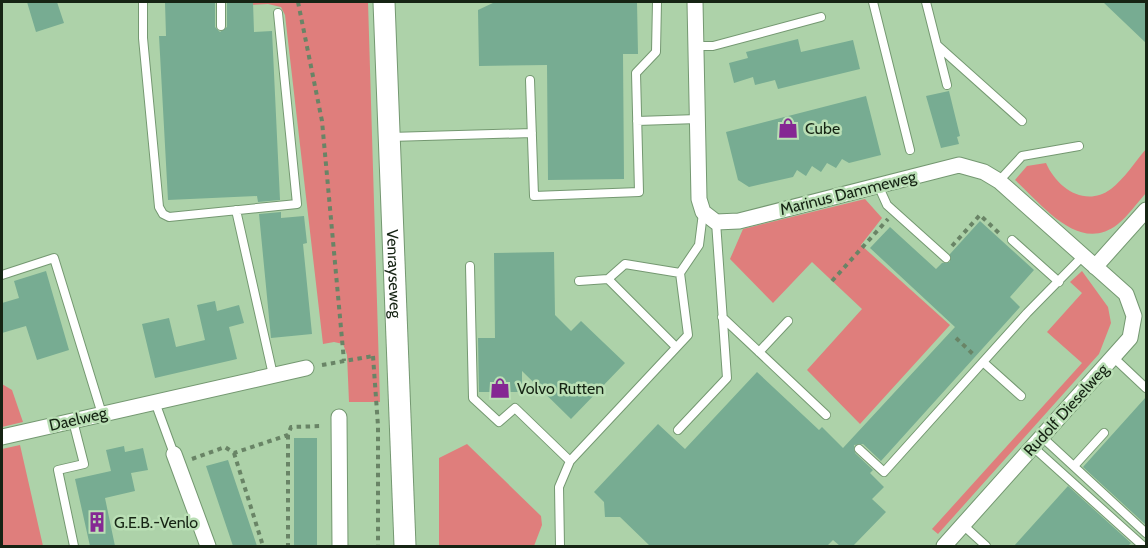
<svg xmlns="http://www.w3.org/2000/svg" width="1148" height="548" font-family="Cabin,sans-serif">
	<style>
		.green { fill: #df7e7c }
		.building { fill: #77ac92 }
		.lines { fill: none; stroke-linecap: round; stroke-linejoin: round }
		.lane-casing { stroke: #749871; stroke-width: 10 }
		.street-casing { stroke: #749871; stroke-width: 17 }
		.secondary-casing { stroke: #749871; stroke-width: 23 }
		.path { stroke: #698466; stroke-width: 4; stroke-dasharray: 4.5 4.5; stroke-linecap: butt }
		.lane { stroke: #fff; stroke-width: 8 }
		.street { stroke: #fff; stroke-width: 15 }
		.secondary { stroke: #fff; stroke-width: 21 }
		.labels { text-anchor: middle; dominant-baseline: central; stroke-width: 5; stroke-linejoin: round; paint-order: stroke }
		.poi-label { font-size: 16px; fill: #162414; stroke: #badfb5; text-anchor: start }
		.street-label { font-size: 16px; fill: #162414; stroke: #badfb5 }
	</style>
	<rect width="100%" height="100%" fill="#add2a9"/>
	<path class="green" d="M248,2H368L380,402H349L347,355L343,344L334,342L323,344L285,15L281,7L268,4L249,5Z
		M1146,149V193C1137,203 1128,216 1118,224C1079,255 1042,204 1015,180L1027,166L1046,163C1057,188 1085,208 1111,189C1124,179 1135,162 1146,149Z
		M865,199L882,218L861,245L950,325L860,424L807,370L862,309L812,262L773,303L730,259L743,229Z
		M1082,271L1108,307L1111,323L1099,354L938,534L932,529L1082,363L1047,332L1082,293L1070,282Z
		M2,384L12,390L23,422L2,427Z
		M467,444L541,516L542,525L534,546H439V458Z
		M20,445L43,546H2V449Z"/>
	<path class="building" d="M27,2H57L64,23L36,32Z
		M165,2L215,3V27L220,32L227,27V2H253L254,32L272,31L280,200L258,202L257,196L168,200L159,36H166Z
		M495,2H637L638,54H623L624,179L548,180L547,65L479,66L478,10Z
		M1103,2H1146V43Z
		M798,39L801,52L853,40L860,69L778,89L775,80L755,85L753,77L734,83L729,63L748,58L746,52Z
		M949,91L960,136L957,137L959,144L941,148L926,96Z
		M866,96L881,155L849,163L842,159L836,168L827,163L821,172L812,166L806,176L797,170L793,177L749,187L738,180L726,132Z
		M281,212V218L304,216L307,243L303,244L312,334L271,338L259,214Z
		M980,221L1034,270L1010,297L1020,307L881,461L863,444L854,445L855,453L873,470L870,473L884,487L872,499L886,512L853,546H840L833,540L827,546H650L620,517H605L604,502L594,492L658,424L685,449L757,372L819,430L822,427L843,448L955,327L870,248L890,227L936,269L942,263L950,262V254Z
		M554,252L555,315L571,331L581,321L625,363L571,419L522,371V392H479L478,338H495L494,253Z
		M46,271L69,350L37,360L26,326L2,333V303L19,298L14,281Z
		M215,301L217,311L239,305L244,323L229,327L237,359L155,378L142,324L169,318L176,347L205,340L197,305Z
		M1146,397V525L1083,467Z
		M294,438H317V546H294Z
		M124,446L125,452L143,448L148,470L131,473L135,491L105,498L115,546H90L75,479L111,471L106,450Z
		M228,460L257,546H233L206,466Z
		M1068,486L1131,543L1128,546H1014Z"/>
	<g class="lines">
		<g class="lane-casing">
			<path id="lane" d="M143,2V38L159,207L163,214L169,217L297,204L278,13
				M221,2V26
				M873,2L910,150
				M926,2L947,85
				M937,45L1022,121
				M696,46H713L821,17
				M530,80L534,196L639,192L636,73L656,52L657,2
				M637,121L698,119
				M390,137L532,133
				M999,181L1022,156L1079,146
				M878,185L887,205L946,258
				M236,210L273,375
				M1012,240L1059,282
				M470,266L473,398L499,422L515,408L570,461L688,335L680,273L699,245L703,213
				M2,275L54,258L102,414
				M608,279L676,347
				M579,281L608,279L625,264L680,273
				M722,317L826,415
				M759,352L788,321
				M1113,357L1146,388
				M983,362L1021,396
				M155,402L174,454
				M73,421L84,464L58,470L74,546
				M678,430L727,378L716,222
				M1042,437L1146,533
				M1033,447L1143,546
				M859,449L884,472L1027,313L1083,256
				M1074,466L1104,433
				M963,525L986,546
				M560,546L559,487L570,461"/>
		</g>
		<g class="street-casing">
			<path id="street" d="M695,2L699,199L703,212L716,222L739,221L959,165L984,172L999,181L1126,294L1134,316L1130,338L944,546
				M1095,267L1146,210
				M339,417L340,546
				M2,437L306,368
				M174,454L208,546"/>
		</g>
		<g class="secondary-casing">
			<g id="secondary">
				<path id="s1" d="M384,2L405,546"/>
			</g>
		</g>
		<path class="path" d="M298,2L322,121L344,361
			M952,246L980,215L1001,235
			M832,281L888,219
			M956,338L973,354
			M373,356L378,426V546
			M322,365L373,356
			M288,435V546
			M234,453L263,546
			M192,459L225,447L234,453L288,435L291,427L322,426"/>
		<use href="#lane" class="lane"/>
		<use href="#street" class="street"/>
		<use href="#secondary" class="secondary"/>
	</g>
	<defs>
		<g id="shop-bare" transform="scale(1.62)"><path d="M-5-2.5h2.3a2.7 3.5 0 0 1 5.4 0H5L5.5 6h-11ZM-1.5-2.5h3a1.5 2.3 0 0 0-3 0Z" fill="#852893" stroke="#badfb5" stroke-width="2.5" paint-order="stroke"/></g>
		<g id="building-bare" transform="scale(1.62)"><path d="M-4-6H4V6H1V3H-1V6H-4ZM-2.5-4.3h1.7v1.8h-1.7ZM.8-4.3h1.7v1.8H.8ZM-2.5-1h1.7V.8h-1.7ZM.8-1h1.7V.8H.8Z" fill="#852893" stroke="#badfb5" stroke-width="2.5" paint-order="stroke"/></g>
	</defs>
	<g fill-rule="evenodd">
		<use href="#shop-bare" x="788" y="128"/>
		<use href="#shop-bare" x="500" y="388"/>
		<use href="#building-bare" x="97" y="522"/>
	</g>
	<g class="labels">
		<g class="poi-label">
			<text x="805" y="128">Cube</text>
			<text x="517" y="388">Volvo Rutten</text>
			<text x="114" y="522">G.E.B.-Venlo</text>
		</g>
		<g class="street-label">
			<text transform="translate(848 193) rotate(-14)">Marinus Dammeweg</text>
			<text stroke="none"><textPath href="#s1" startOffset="272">Venrayseweg</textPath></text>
			<text transform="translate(1066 410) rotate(-48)">Rudolf Dieselweg</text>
			<text transform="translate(78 419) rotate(-13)">Daelweg</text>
		</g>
	</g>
	<rect width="1148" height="548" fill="none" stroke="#162414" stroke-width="6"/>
</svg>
